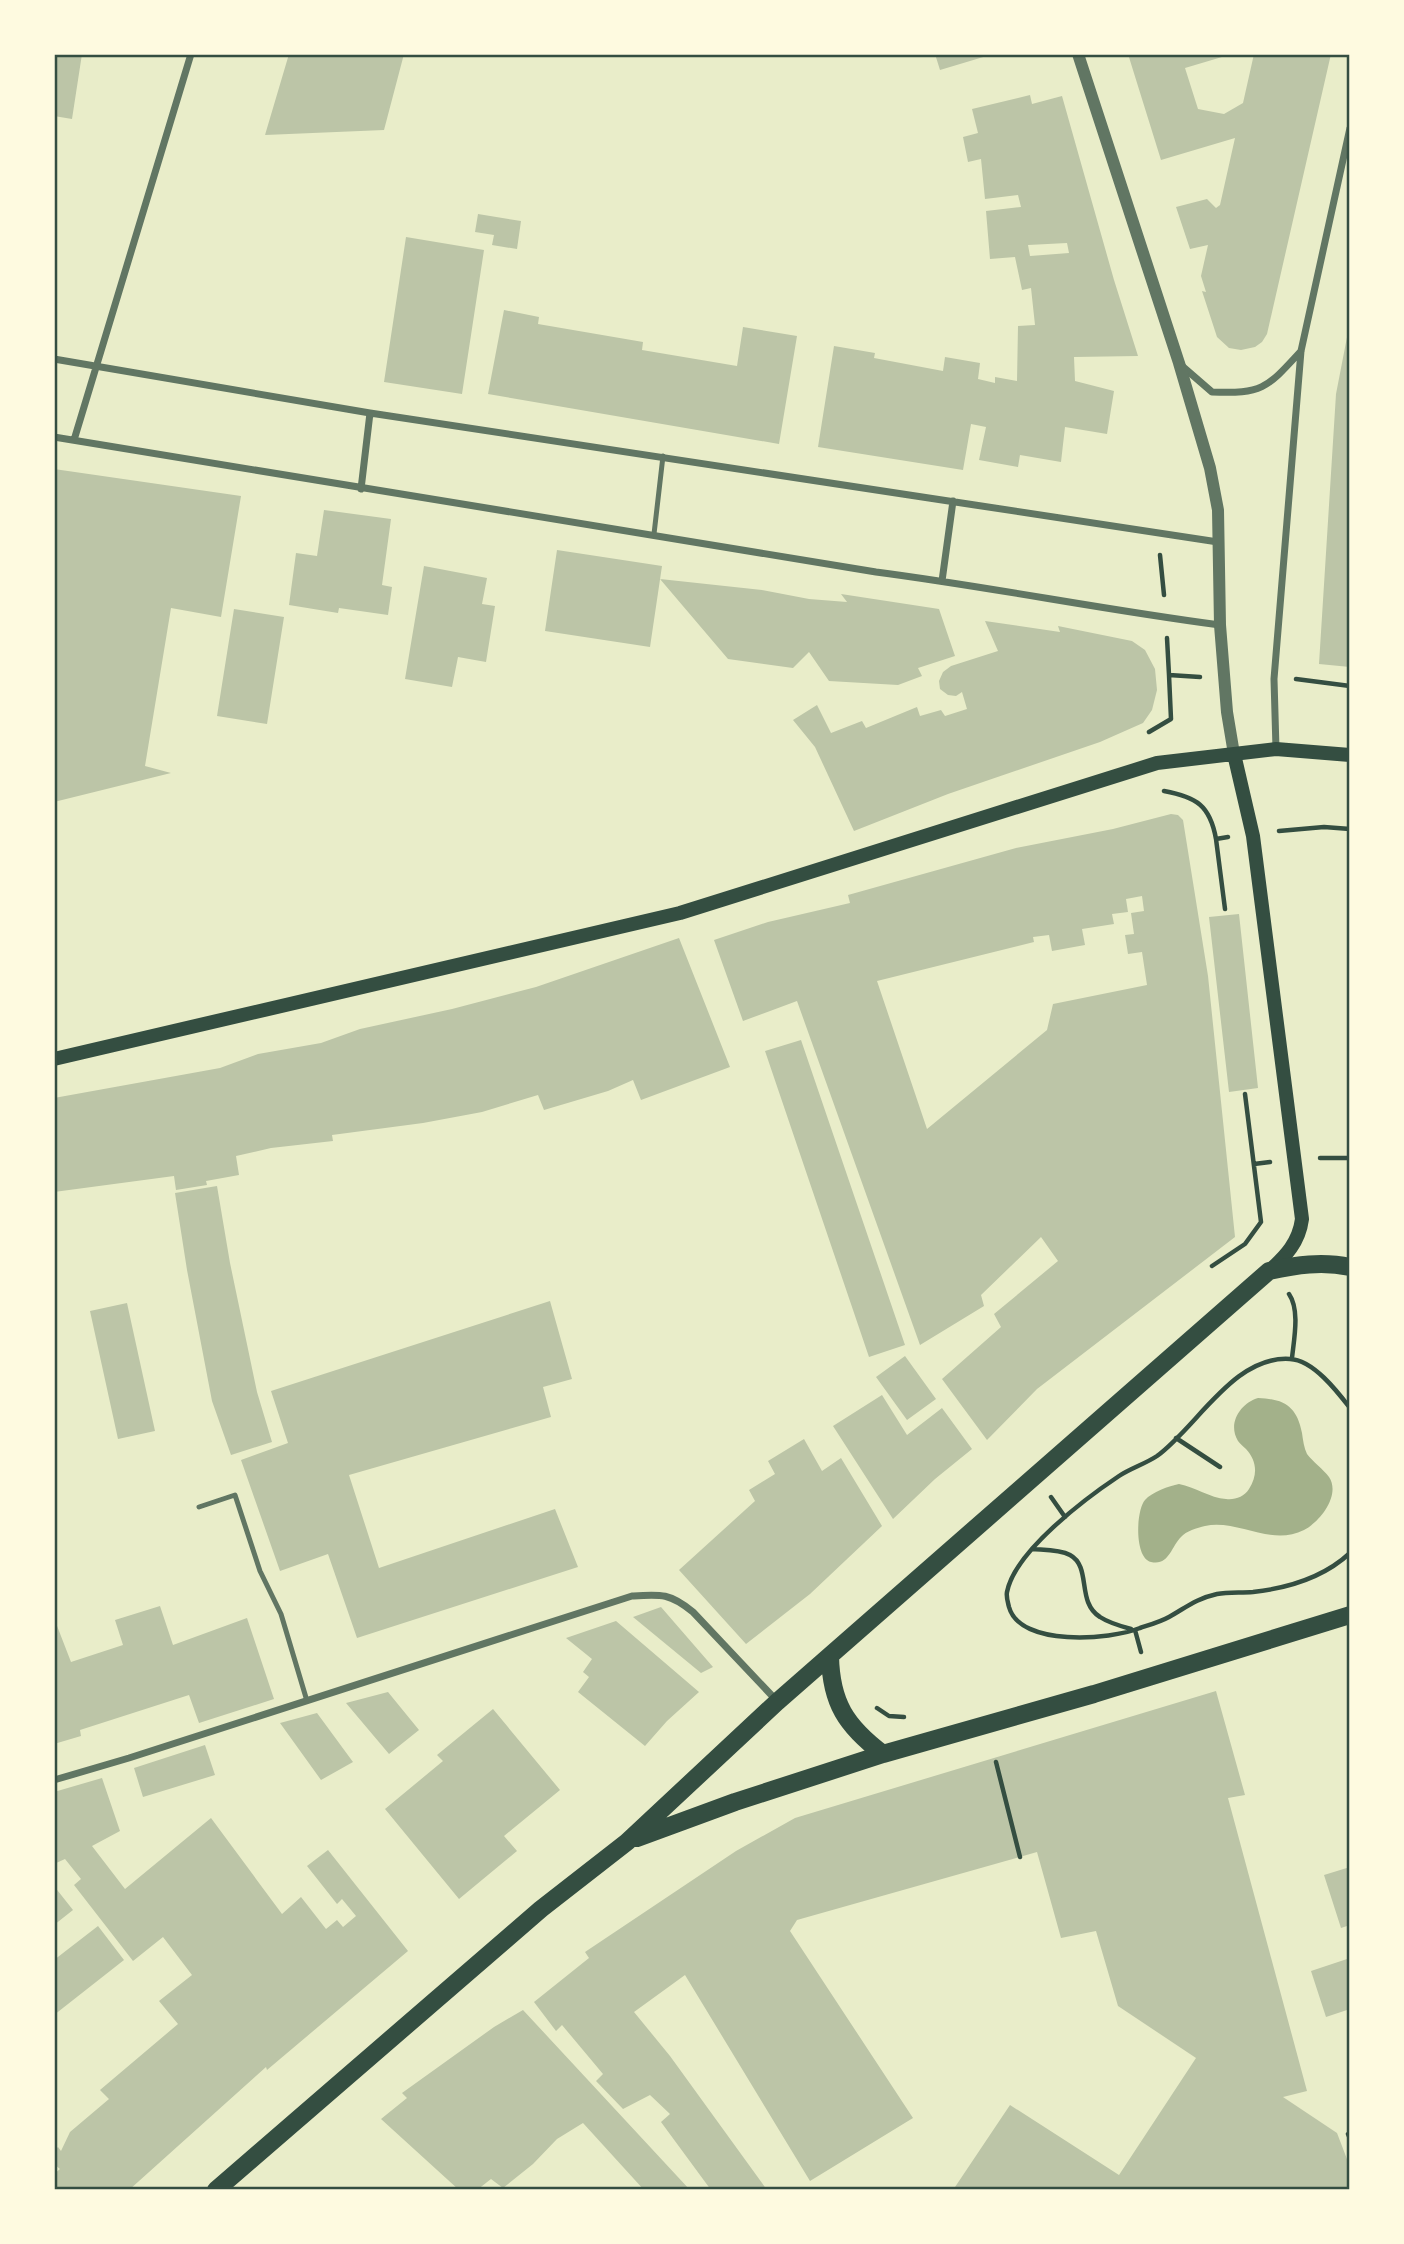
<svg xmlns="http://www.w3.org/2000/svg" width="1404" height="2244" font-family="Figtree,sans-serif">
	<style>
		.water { fill: #a3b18a }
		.building { fill: #bcc5a7; fill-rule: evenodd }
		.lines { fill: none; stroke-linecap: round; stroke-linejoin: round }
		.path { stroke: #344e41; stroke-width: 4.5 }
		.service { stroke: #617663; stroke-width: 5 }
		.minor { stroke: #617663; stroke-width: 7 }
		.tertiary { stroke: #617663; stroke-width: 12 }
		.secondary { stroke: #344e41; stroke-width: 14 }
		.primary { stroke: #344e41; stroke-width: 18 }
		.neatline { fill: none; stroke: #344e41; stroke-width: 2.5 }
	</style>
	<rect width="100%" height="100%" fill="#e9edc9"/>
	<path class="water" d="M1258,1398C1285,1399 1297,1407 1302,1433C1303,1440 1304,1448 1307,1454C1313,1462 1323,1469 1329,1477C1341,1495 1320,1522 1304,1530C1271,1547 1238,1519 1205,1526C1197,1528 1186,1531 1181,1537C1171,1547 1169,1566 1151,1562C1134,1558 1136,1510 1145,1500C1152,1492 1169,1486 1179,1484C1195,1487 1210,1498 1226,1499C1235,1500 1244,1497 1249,1489C1258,1475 1257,1461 1246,1449C1243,1446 1240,1444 1238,1441C1227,1423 1241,1403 1258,1398Z"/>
	<path class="building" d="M54,54H82L72,119L54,116Z
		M289,54H404L384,130L265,135Z
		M935,54H990V55L940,70Z
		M1128,54H1221L1222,57L1185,68L1198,109L1224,114L1243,103L1254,54H1331L1267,334L1262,342L1255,347L1241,350L1229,348L1217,337L1202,291L1206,292L1201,276L1208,245L1190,249L1176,207L1207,199L1216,208L1220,205L1235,138L1161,160Z
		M1030,95L1032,104L1062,96L1114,280L1138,356L1074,357L1075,381L1114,391L1107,434L1065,427L1061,462L1020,455L1018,467L979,460L986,427L971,424L963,470L818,447L834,346L875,353L874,358L943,371L945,357L980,363L978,379L995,383V377L1017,381L1018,326L1035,325L1031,288L1022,290L1015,257L990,259L986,211L1021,207L1018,195L985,199L981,159L968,162L963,137L978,133L972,109ZM1067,243L1069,253L1030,256L1028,245Z
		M478,214L521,221L517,249L492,245L494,235L475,232Z
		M406,237L484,250L462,394L384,382Z
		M504,310L539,317L538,324L643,342L642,350L737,366L743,327L797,336L779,444L488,394Z
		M1348,332H1350V667L1319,664L1336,394Z
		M54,469L241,496L221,617L171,608L145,766L171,773L54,802Z
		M324,510L391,519L382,585L392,587L388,615L339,608L338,613L289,605L296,553L317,556Z
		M557,550L662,566L650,647L545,631Z
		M424,566L487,578L482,604L495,606L486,662L458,657L452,687L405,679Z
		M660,579L762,590L809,599L847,602L841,594L939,609L955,656L918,668L922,676L898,685L829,681L809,652L793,668L728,659Z
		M234,609L284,617L267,724L217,716Z
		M985,621L1060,632L1058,626L1132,641L1145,650L1155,669L1157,690L1152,710L1143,723L1100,742L948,794L854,831L815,747L793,720L817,705L831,733L862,721L866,728L917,707L920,716L941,710L945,716L967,709L962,692L956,696L948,695L940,689L939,681L943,672L951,666L998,651Z
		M1171,814L1178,815L1183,820L1208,976L1235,1237L1037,1389L987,1440L942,1379L1001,1327L994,1314L1058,1261L1041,1237L981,1295L984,1306L920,1345L797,1001L743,1021L714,940L768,922L850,903L848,895L1016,848L1113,829ZM1142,896L1144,911L1131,913L1134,934L1125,935L1128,954L1142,952L1147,985L1053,1004L1047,1030L927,1129L877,981L1034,942L1033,937L1049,935L1052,951L1085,945L1082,929L1114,924L1112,914L1128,912L1126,899Z
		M1239,914L1258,1088L1229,1092L1209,917Z
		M679,938L730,1067L641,1100L633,1080L608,1091L544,1110L538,1095L482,1112L423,1123L332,1135L333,1141L271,1148L236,1156L239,1175L206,1181L207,1185L176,1190L174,1176L54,1192V1098L220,1068L258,1054L321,1043L360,1029L452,1009L536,987Z
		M801,1040L905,1345L869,1357L765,1051Z
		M217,1186L230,1263L257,1392L272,1442L231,1455L212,1401L187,1270L175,1193Z
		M550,1301L572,1379L543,1387L551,1417L349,1475L379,1568L555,1509L578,1567L357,1638L328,1554L280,1571L241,1460L288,1443L271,1391Z
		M127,1303L155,1431L118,1439L90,1311Z
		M905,1356L936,1399L907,1420L876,1377Z
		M882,1395L907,1435L942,1408L972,1449L935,1479L893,1519L833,1426Z
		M804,1439L822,1471L841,1458L882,1526L810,1594L746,1644L679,1570L755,1501L749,1490L775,1474L768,1461Z
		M160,1606L173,1645L247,1618L274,1699L199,1723L189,1695L80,1730L81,1736L54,1744V1618L71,1662L123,1645L115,1620Z
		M661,1607L713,1667L701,1673L633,1617Z
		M616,1621L699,1692L667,1721L645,1746L578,1692L589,1677L583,1672L592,1659L566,1638Z
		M1216,1691L1245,1795L1228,1798L1307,2091L1283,2097L1337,2133L1350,2167V2190H953L1010,2105L1119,2175L1196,2058L1118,2006L1096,1931L1061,1938L1037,1852L797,1920L790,1931L913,2118L810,2181L685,1975L634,2012L670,2056L767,2190H711L661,2122L670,2114L650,2095L623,2109L596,2081L603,2074L562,2025L556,2031L534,2002L589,1958L585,1952L736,1851L795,1818Z
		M388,1692L419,1730L389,1754L346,1703Z
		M493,1709L560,1790L504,1836L517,1851L459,1899L385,1809L443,1761L437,1755Z
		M317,1713L353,1762L321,1780L280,1723Z
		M205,1745L215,1775L143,1797L134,1768Z
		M102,1778L120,1831L92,1846L125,1889L211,1818L282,1914L301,1897L326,1929L337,1920L343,1927L356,1916L342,1899L337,1904L307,1866L328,1850L408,1951L267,2070L266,2067L129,2190H54V2174L60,2169L54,2164V2151L58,2147L61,2151L70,2132L109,2099L100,2090L178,2024L159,2001L192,1975L163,1937L133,1961L74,1885L81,1879L65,1859L54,1864V1792Z
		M1350,1867V1925L1341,1928L1324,1875Z
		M54,1886L73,1910L54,1925Z
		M98,1926L124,1960L54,2015V1960Z
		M1350,1958V2009L1326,2017L1311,1971Z
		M523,2010L690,2190H644L583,2123L557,2139L533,2164L503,2188L491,2179L477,2190H459L381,2119L407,2098L402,2093L494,2027Z"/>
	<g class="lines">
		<path class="path" d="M1160,555L1164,595
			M1167,638L1169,675L1200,677
			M1296,679L1350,686
			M1149,732L1171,719L1169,675
			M1164,791C1196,797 1210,805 1216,839
			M1279,831L1324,827L1350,829
			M1225,909L1216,839L1228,837
			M1320,1158H1350
			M1254,1164L1270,1162
			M1212,1266L1245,1244L1261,1222L1245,1094
			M1289,1294C1300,1310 1294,1339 1292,1358
			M1350,1408C1337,1391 1313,1360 1290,1359C1234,1355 1197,1427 1157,1456C1145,1464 1131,1468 1119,1476C1086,1498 1015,1551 1007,1592C1006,1597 1008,1603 1009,1607C1020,1647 1110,1640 1140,1628C1149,1625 1160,1622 1169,1617C1187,1607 1195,1599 1217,1594C1228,1592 1241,1593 1253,1592C1289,1588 1323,1578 1350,1553
			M1176,1438L1220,1467
			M1051,1497L1065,1517
			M1032,1549C1043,1550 1059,1549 1070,1555C1092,1567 1076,1602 1100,1617C1109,1623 1120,1626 1131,1629
			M1135,1630L1141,1652
			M877,1708L889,1716L904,1717
			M996,1762L1020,1857
			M1348,2134L1350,2139"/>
		<path class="service" d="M654,534L663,456
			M199,1507L235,1495L260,1571L281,1614L307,1701"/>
		<path class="minor" d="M54,359L370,413L1218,542
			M1182,366L1212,392C1263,394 1267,388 1301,351
			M54,437L876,572C991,587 1105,610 1220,625
			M74,440L191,54
			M361,489L370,413
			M942,581L953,501
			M1276,749L1274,679L1301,351L1350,128
			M54,1780L129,1758L632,1596C661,1594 670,1593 693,1612L777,1701"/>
		<path class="tertiary" d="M1078,54L1179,363L1210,468L1218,510L1220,625L1227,712L1234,754"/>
		<path class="secondary" d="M1234,754L1253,836L1302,1219C1299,1242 1286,1256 1269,1271
			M54,1059L680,913L1157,763L1276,749L1350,755"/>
		<path class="primary" d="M830,1656C831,1703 846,1726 883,1754
			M637,1838L735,1802L883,1754L1094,1694L1350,1615
			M216,2190L541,1909L627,1842L777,1702L1269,1271C1296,1265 1322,1261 1350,1267"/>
	</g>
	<rect width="1404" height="2244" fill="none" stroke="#fefae0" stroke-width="112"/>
	<rect x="56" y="56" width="1292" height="2132" class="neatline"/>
</svg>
